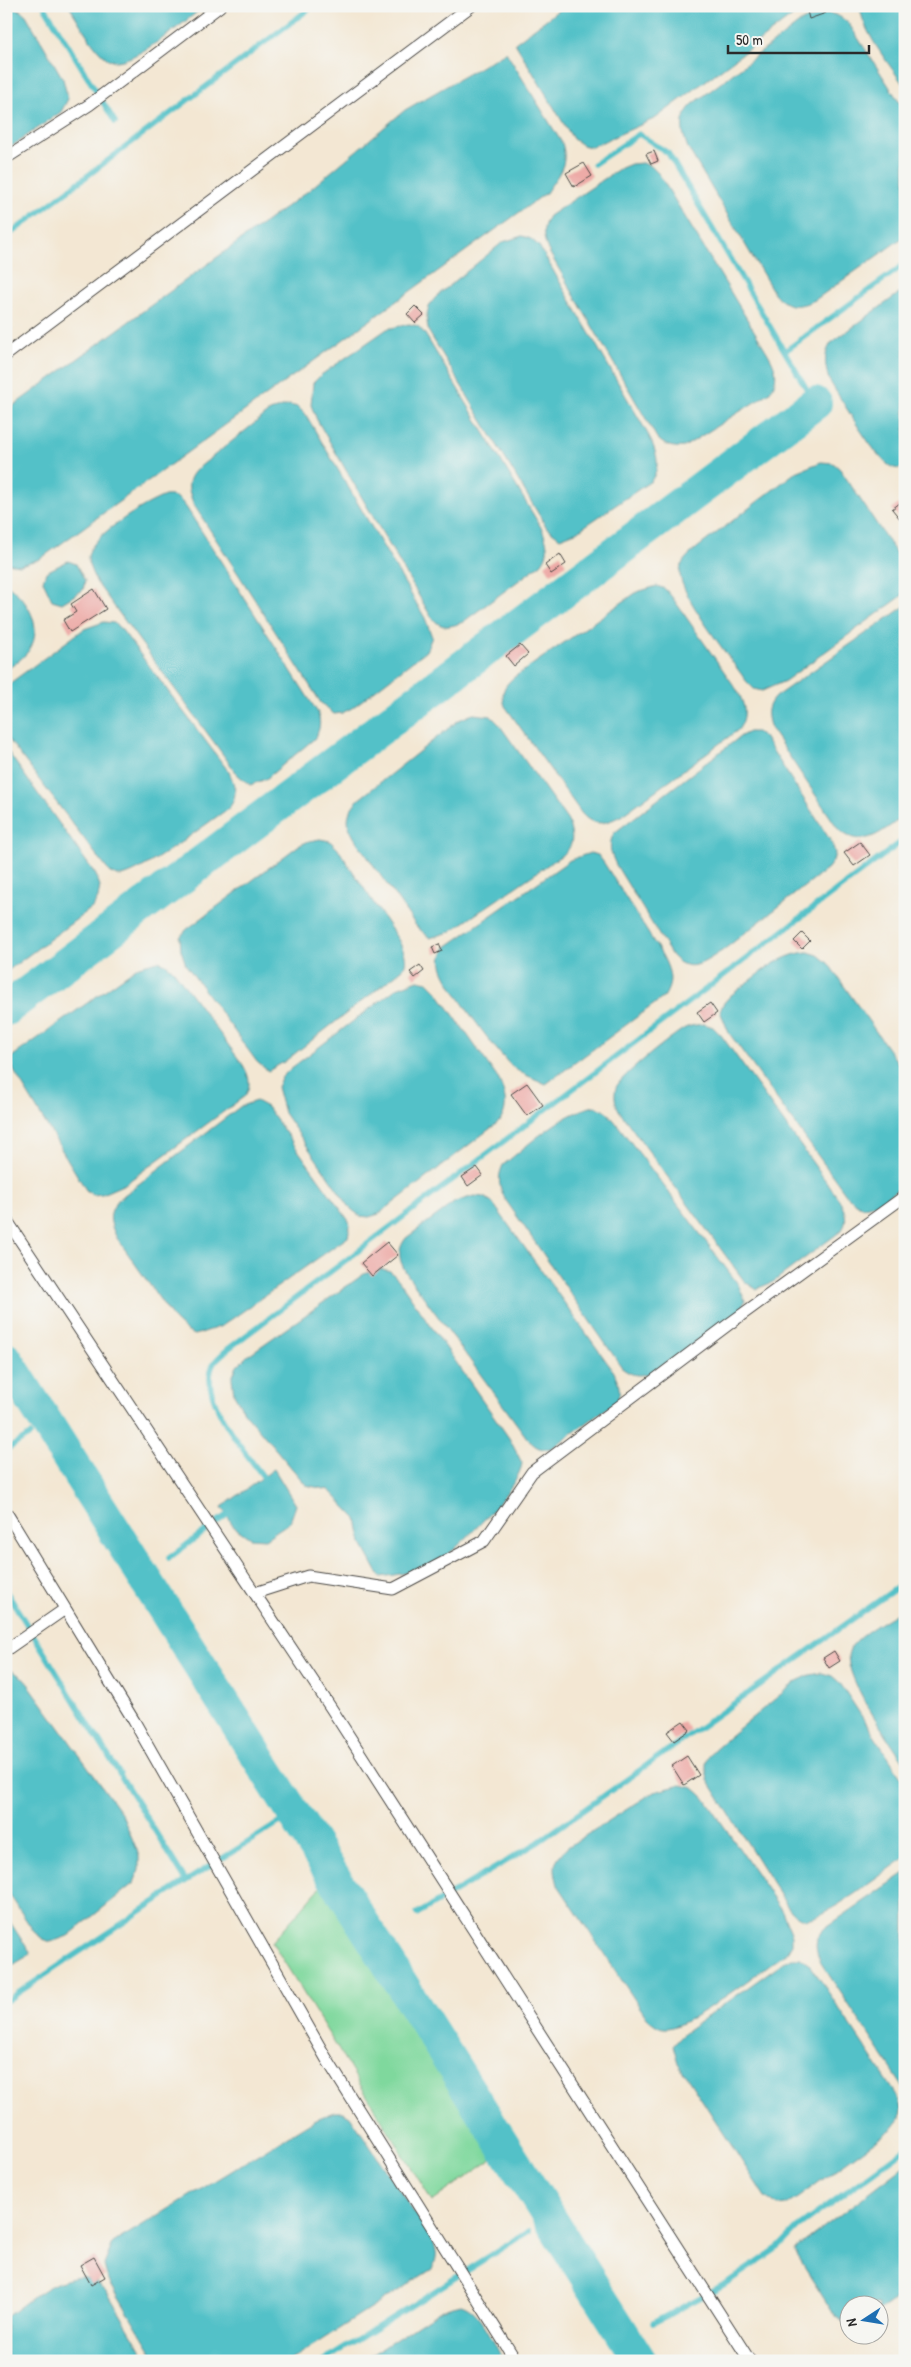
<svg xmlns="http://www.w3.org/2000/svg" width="911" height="2367" font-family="'Patrick Hand',sans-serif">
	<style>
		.green { fill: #7fd89d; stroke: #558264 }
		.water { fill: #53c1c8; stroke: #3f767a }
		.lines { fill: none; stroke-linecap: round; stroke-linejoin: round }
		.stream { stroke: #53c1c8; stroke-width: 5.5 }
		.river { stroke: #53c1c8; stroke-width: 34 }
		.building { fill: #edaba7 }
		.service-casing { stroke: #494744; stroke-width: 13 }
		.service { stroke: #fff; stroke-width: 11 }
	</style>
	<rect width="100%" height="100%" fill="#f6f6f2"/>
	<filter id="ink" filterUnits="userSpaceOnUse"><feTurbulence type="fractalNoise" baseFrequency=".02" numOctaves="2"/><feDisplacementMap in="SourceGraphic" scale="10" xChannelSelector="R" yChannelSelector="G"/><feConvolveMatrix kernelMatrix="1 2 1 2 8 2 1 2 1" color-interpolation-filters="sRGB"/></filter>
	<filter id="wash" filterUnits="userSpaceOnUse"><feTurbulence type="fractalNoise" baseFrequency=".0096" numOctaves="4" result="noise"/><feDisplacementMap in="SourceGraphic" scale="20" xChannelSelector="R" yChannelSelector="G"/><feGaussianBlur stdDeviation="1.12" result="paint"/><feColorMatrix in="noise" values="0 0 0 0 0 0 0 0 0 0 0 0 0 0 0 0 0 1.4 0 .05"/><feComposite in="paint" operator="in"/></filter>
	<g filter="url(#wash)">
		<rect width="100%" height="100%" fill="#f3e7d3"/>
		<path class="green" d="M325,1882L494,2158L432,2201L272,1942Z"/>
		<path class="water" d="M69,6H205C187,19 127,72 108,59C93,49 79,21 69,6Z
			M564,6H806L656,118L591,147L582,145L573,139L515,43Z
			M860,6H905V87C890,65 862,32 860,6Z
			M13,8L20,10L26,15L63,79L68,99L61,112L6,150V9Z
			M820,13C833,13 840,15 849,24L905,111V236L815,300C797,308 787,308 774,293L688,148C681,130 679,118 693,104L802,21Z
			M506,52L562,143C569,166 558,174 546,193L40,559L20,565L6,563V411L308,191L405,110Z
			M642,163L651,166L659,174L767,352C776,367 780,378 769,393L684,447C672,448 665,446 657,438L548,250C543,237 541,228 549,216L619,169L631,164Z
			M522,236L531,239L539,246L649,436C656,452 662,465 651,481L578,531L560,538L547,528L429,332C425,316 426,307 438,295L503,242Z
			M905,289V468C900,469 894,469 890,466C875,458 840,397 829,380C825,365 823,356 831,343Z
			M409,324L418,326L425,334L542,529C547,542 551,552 541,564L463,622C448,628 440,629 430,615L317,420L311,405L313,383L321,375L387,329Z
			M289,405L298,407L306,415L425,618L432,637L426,651L352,708L342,713L334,714L321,703L194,505C188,490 185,481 197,469L270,411Z
			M821,462L833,463L840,469L902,562C906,571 907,587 902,596L785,681L762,691L754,689L747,682C733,662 679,594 680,573C680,561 689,555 697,548L796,472Z
			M165,496C176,495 180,499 186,507L318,713C321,724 320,730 314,739L266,779L250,785L238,775L97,583C93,575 88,566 88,557C89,536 146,503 165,496Z
			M68,561L76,564L85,581L83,590L62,603L52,600L43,581L46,572Z
			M6,584C25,597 42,622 32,645C27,656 16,663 6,670Z
			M657,586L665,589L672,597L737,690C745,705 748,716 738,730L621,816C606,823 595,828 582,814L505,706C501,693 503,687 513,678L637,592Z
			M905,606V815C884,830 864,851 839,830L771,729C767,716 765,708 775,697Z
			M104,622L114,623L122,630L229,772C235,786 239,796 228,809C208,822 139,876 120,876C114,876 111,873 107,869L6,736V686L84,629Z
			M473,714L491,716L498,723L568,821C572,834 575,843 565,853L450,932L430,938L417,927L357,842C346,825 344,815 358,800L459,720Z
			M749,732H757L764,737L832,843L835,853L833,861L828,868L722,951C704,962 690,975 672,956L616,865C610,852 608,845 614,833L741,736Z
			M6,749L96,875L100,886L98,898L93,907L6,972Z
			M320,839L330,841L338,849L399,941C404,952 409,960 402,970L284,1062L268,1071L257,1062L186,965L181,950L180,937L186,930L298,846L309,841Z
			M590,853L598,855L604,863L662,955C670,970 674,982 664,997L546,1084C536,1079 524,1075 515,1069C501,1059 444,982 442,965C440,958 443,953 446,947L570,860Z
			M808,952L818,955L828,963L905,1073V1184C891,1194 879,1206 862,1207L848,1197L729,1033L720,1011L723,1004L730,996C754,978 778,954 808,952Z
			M158,961L166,964L174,971L243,1065C249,1076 252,1084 245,1096L125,1184L102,1194L93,1195L86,1190L14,1071L11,1062L13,1056L139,966Z
			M418,980L428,982L436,990L499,1080C505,1094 509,1107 500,1121L379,1214L369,1217L360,1216L351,1209L284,1113L277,1087L281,1078L290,1069L397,988Z
			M704,1024L713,1027L721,1035L838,1198C844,1209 850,1220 841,1231L773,1282L756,1289L745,1282L628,1123C620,1113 612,1102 616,1088C618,1078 674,1034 685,1028C691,1025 698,1025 704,1024Z
			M256,1101L267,1107L349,1221L350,1226L348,1237L222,1326L195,1335L186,1331L175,1321L117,1238C109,1222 107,1213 119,1199L241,1106Z
			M595,1106L606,1111L617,1124L738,1284L745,1301L740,1312L653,1372C641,1376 634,1377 623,1369L505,1199C499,1186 497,1178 503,1165C528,1145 563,1112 595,1106Z
			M474,1196L484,1197L492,1202L614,1372C618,1382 622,1390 617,1401L552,1448C540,1451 535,1447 527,1438L409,1277C400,1263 395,1252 406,1238L455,1202Z
			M382,1269L390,1271L398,1279L509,1438L522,1463C521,1485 459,1549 439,1561C422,1572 400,1574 380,1577L362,1544L357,1519L329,1490L306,1485L244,1412L234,1394L232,1378L237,1366L247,1356L364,1274Z
			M274,1469L296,1505L290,1522L265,1539L250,1538L234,1527L222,1507Z
			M905,1608V1763C891,1742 838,1671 850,1649C858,1634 890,1618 905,1608Z
			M12,1671L21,1676L29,1685L122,1814L139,1855V1870L134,1883L68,1936L51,1942L43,1939L34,1932L6,1889V1672Z
			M822,1673L832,1676L840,1683L905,1783V1858C885,1871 826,1919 805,1919C797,1918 792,1912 787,1906L708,1780C704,1761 705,1757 720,1744L797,1681L810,1675Z
			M681,1785L694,1788L704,1797L782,1911L792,1935V1944L787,1952C765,1967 689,2027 667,2028C659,2029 653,2023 647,2018L558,1885C553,1865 553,1860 569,1846L654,1792Z
			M905,1873V2089L821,1963C815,1948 813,1939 825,1928Z
			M6,1916L31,1954L6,1969Z
			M792,1958H800L811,1966L898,2097L901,2109L900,2119L893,2128L796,2199L786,2205L778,2206L765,2197L678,2063L673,2045L683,2034L782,1963Z
			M334,2112H343L350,2116L433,2241C437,2252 438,2259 432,2269L289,2361H157L107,2277L104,2265L113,2243L314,2120Z
			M905,2165V2294L879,2310L878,2304H848V2323L842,2321L835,2315L794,2250Z
			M83,2277L96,2282L106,2290L148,2361H6V2317C30,2300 52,2278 83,2277Z
			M461,2304C482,2310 493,2343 504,2361H363L442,2309Z"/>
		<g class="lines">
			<path class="stream" d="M44,6L115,122
				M594,164L639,134L668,153L815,403
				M6,237L313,6
				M785,351L905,264
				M6,1450L30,1435
				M267,1482C248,1455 195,1396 214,1363C217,1358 224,1353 228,1349L905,839
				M169,1558L228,1514
				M6,1591L186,1881
				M417,1914L537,1843L905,1582
				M6,2001L186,1881L285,1819
				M653,2323L725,2284L779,2247L797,2228L905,2149
				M324,2361L529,2231"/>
			<path class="river" d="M6,1009L815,403
				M6,1359L640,2361"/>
		</g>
		<g id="blocks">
			<path class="building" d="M821,6H824L826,13L809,19L807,11Z
				M654,151L658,161L651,164L646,154Z
				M584,163L592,176L574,187L566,173Z
				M415,306L424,315L415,323L407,314Z
				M905,499V525L892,509Z
				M560,554L566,564L551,574L545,565Z
				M94,589L106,609L70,632L63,620L76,612L71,604Z
				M520,645L528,654L514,666L506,656Z
				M860,842L870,855L854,866L844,853Z
				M802,933L810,941L802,949L794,941Z
				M439,944L442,951L435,954L432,947Z
				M420,965L424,971L415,978L410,972Z
				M710,1003L717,1013L704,1022L697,1012Z
				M527,1083L543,1105L527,1116L511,1094Z
				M477,1167L483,1175L468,1186L462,1177Z
				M387,1242L398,1255L372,1276L361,1263Z
				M834,1651L840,1661L829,1668L823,1658Z
				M683,1721L690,1730L674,1741L667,1732Z
				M687,1756L699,1775L684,1785L672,1766Z
				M94,2257L105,2277L91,2285L80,2265Z"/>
		</g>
	</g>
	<g filter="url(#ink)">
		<use href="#blocks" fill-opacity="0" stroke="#494744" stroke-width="1"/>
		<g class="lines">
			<g class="service-casing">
				<path id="service" d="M6,158L89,105L220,6
					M6,355L471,6
					M6,1219L331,1708L750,2361
					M6,1512L134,1721L326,2058L516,2361
					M255,1593L308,1576L393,1589L484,1541L532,1472L729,1324L905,1196
					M6,1650L65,1609"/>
			</g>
			<use href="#service" class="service"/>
		</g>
	</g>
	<rect width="911" height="2367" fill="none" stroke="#f6f6f2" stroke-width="25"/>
	<g transform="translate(864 2320) rotate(258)"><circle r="24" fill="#f6f6f2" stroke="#a5a5a2"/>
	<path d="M0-4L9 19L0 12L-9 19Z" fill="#1f6fb2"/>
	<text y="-8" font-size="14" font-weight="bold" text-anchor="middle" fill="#2b2b2b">N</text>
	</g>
	<path d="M728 45v8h141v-8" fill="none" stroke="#2b2b2b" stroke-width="2.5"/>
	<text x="736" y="45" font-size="15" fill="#2b2b2b" stroke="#f6f6f2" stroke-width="4" paint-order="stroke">50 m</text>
</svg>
